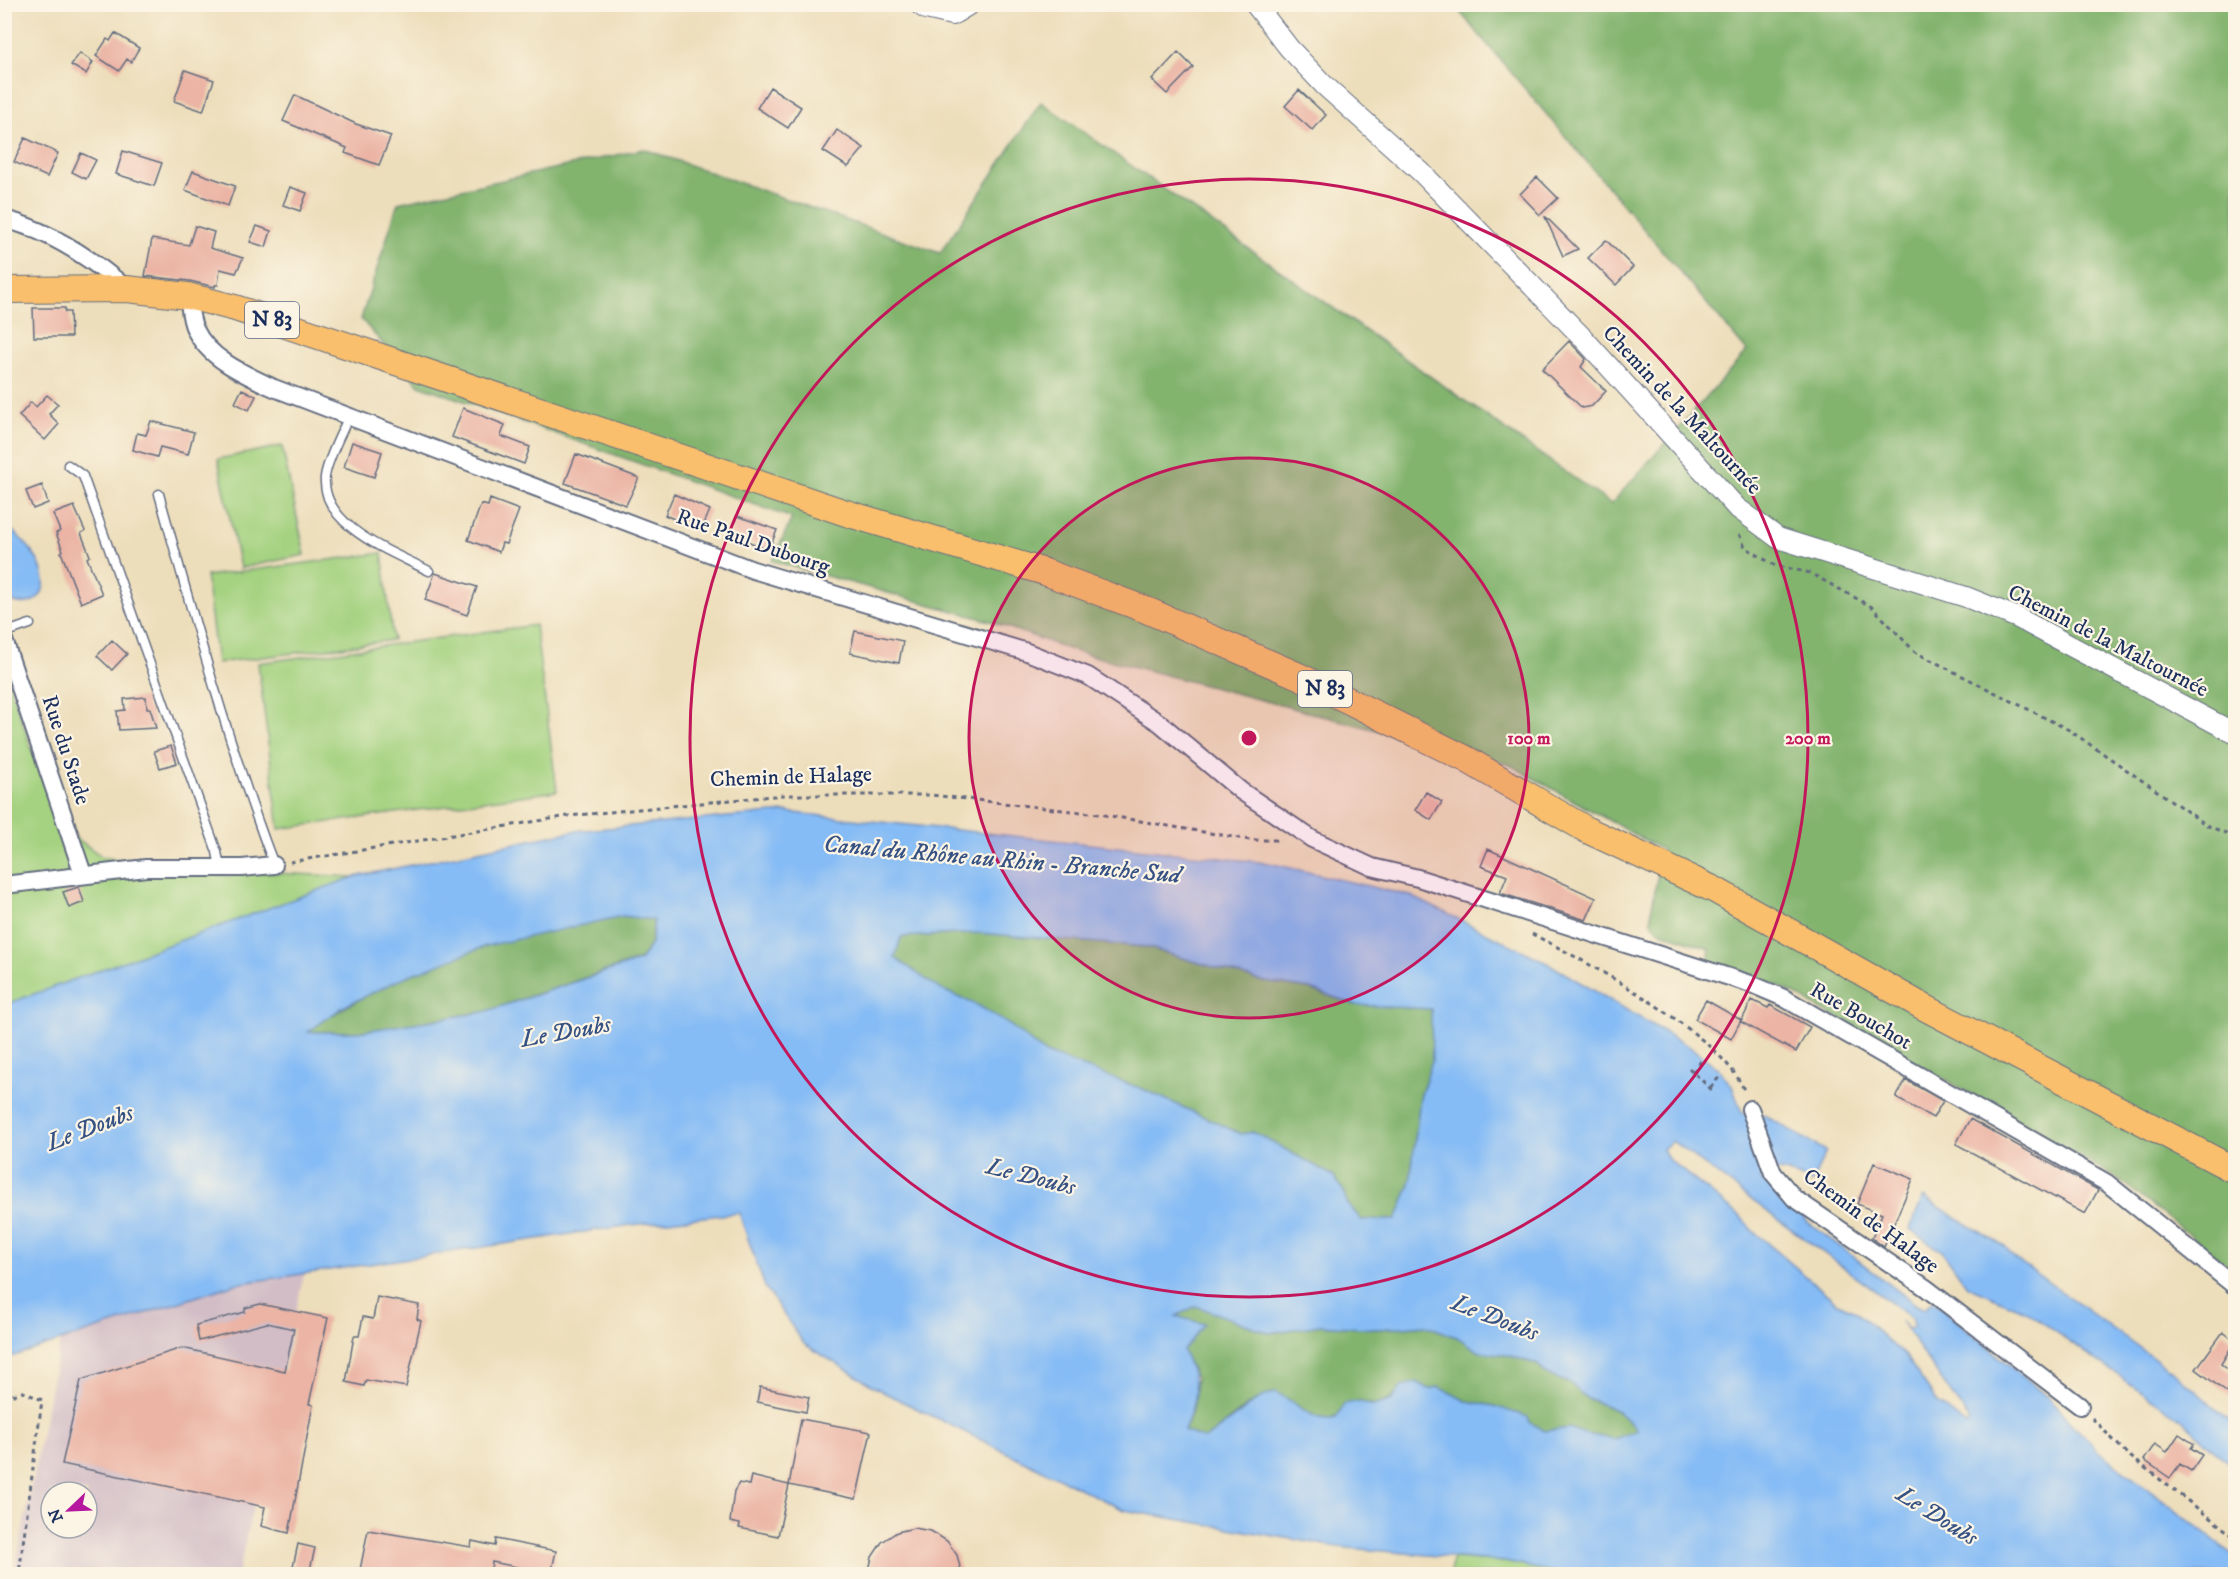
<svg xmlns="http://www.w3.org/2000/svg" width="2240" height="1579" font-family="'IM FELL DW Pica',serif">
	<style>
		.industrial { fill: #d2bdc6; fill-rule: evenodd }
		.green { fill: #a4d280; stroke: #60806f; stroke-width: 1.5 }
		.forest { fill: #83b46e; stroke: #4f7266; stroke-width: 1.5 }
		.water { fill: #86bcf5; stroke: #5076aa; stroke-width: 1.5; fill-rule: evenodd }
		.building { fill: #ebb4a4 }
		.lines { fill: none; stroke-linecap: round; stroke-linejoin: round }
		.service-casing { stroke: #646c7f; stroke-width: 11 }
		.minor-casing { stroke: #646c7f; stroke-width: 20 }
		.tertiary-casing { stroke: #646c7f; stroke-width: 22 }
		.primary-casing { stroke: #646c7f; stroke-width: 28 }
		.path { stroke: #646c7f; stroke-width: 3; stroke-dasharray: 4.5 4.5; stroke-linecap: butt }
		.service { stroke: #fff; stroke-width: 8 }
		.minor { stroke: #fff; stroke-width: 16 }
		.tertiary { stroke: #fff; stroke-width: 20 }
		.primary { stroke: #f9bf6d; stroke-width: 26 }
		.ring { fill: none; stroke: #c2185b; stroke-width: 3 }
		.labels { text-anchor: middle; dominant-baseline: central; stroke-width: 4.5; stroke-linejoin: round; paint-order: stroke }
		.shield { fill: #fcf5e5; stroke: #5e6a86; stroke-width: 1.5 }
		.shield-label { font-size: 21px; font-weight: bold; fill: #1b2f5e }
		.street-label { font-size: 22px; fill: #1b2f5e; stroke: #fcf5e5 }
		.water-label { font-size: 24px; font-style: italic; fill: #365284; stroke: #fcf5e5 }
		.centre { fill: #c2185b; stroke: #fcf5e5; stroke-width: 3 }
		.ring-label { font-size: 18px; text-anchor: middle; font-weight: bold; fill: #c2185b; stroke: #fcf5e5; stroke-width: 4.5; stroke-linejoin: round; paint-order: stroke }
	</style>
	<rect width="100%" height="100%" fill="#fcf5e5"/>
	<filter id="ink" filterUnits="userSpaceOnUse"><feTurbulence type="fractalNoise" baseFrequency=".0167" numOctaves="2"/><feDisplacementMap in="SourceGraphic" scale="12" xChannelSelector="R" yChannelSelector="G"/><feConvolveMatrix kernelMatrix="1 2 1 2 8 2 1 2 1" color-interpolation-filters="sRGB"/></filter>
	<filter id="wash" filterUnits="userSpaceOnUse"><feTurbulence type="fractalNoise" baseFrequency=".008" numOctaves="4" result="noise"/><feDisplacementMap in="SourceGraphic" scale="24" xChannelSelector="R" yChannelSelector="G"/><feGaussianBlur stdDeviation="1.35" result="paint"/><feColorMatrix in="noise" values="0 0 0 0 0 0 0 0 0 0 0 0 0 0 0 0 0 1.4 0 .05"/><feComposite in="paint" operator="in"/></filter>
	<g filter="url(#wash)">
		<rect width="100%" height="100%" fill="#eddebb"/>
		<path class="industrial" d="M304,1274L238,1574H14L60,1341L235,1284ZM51,1492H87V1528H51Z"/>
		<path class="green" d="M282,446L305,555L240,568L218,459Z
			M382,553L393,640L217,663L206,576Z
			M535,625L557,791L279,829L258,663Z
			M4,670L59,826L103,857L228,876L258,872L354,877L5,1005Z
			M1454,1558L1505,1562L1562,1574H1449Z"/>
		<path class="forest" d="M1454,5H2235V1271L2117,1178L1787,990L1708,961L1710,949L1661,932L1651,922V912L1662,850L1510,765L1074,651L990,621L772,561L792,518L419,385L361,319L398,203L644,149L940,253L1041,102L1611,504L1747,351Z
			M623,916L654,920L651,944L641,959L484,1012L358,1032H307C361,994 421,967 484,947C528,932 577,926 623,916Z
			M980,933L1146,947L1260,981L1310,989L1356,1005L1432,1009V1061L1420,1098L1410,1184L1396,1220H1361L1347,1203L1342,1188L1332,1175L1253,1132L1241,1134L1152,1093L1043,1052L1011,1026L979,1006L940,989L895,958L901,937Z
			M1196,1306L1269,1333L1320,1325L1378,1329L1425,1325L1457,1337L1478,1351L1507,1355L1537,1364L1546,1374L1571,1384L1585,1397L1616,1410L1639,1430L1614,1439L1585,1434L1569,1428L1545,1431L1494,1406L1466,1401L1439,1387L1428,1389L1402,1387C1390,1403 1378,1409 1359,1401C1352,1406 1344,1414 1336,1417C1311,1430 1295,1388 1261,1398C1250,1401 1216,1431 1205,1439L1184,1431L1194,1405L1196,1378L1183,1351L1175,1316Z"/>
		<path class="water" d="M4,524C22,538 41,556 44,580C46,603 20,610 5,597Z
			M785,812L1269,863L1411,896L1544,961L1691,1048L1718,1068L1732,1086L1742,1113L1766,1116L1826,1151L1812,1182C1795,1175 1779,1166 1761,1174V1180L1803,1213L1804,1219L1918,1306L1924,1309L1933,1301L2047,1397L2098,1451L2235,1556V1574H1562L1505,1562L1338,1547L1124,1510L883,1392L804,1344L765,1287L739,1213L631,1225L235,1284L5,1359L4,1005L354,877L574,831ZM623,916L654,920L651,944L641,960L484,1012L358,1032H308L343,1007L407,976L486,946ZM980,933L1146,947L1260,981L1310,989L1356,1005L1431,1009L1432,1061L1420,1098L1410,1184L1396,1220H1361L1347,1203L1342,1188L1332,1175L1253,1132L1241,1134L1145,1090L1043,1052L1011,1026L979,1006L940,989L895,958L901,937ZM1672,1141L1913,1319V1327L1909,1329L1901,1321L1970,1421L1967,1425L1938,1403L1906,1357L1855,1311L1836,1302L1751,1229L1740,1216L1668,1159L1663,1149ZM1196,1306L1269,1333L1320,1325L1378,1329L1425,1325L1457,1337L1478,1351L1507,1355L1537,1364L1546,1374L1571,1384L1585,1397L1616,1410L1638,1430L1614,1439L1585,1434L1569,1428L1545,1431L1530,1423L1528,1417L1494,1406L1466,1401L1439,1387L1428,1389L1417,1382L1401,1387L1392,1400L1373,1406L1359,1401L1344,1404L1336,1418C1312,1424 1296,1401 1275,1392L1260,1398L1205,1439L1184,1431C1197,1395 1200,1387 1183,1351L1204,1324L1176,1316Z
			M1923,1197L2005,1247L2013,1257L2176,1374L2235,1425V1469L2182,1420L2026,1311L1967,1286L1943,1252L1910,1229Z"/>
		<g id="blocks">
			<path class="building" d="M115,33L139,48L131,62L127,59L119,71L96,56L107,39L110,41Z
				M1178,52L1193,67L1167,94L1152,80Z
				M80,53L93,62L86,74L71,65Z
				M185,70L214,80L203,111L174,101Z
				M770,87L801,107L788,128L757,108Z
				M1299,90L1326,115L1312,130L1285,106Z
				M295,95L356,124L391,136L379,165L345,153L347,148L283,121Z
				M837,130L864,148L848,167L823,151Z
				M25,138L58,153L47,177L14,162Z
				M123,151L162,163L154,186L116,174Z
				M81,153L96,160L86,179L72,172Z
				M193,171L235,186L228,206L185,190Z
				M1537,177L1558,198L1540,215L1520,194Z
				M290,187L307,193L300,211L283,205Z
				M1545,217H1546L1578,249L1563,256Z
				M195,226L214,232L210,248L243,258L236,273L220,269L218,285H215V287L190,281L145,276L152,239L189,245Z
				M257,226L271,231L266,247L250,242Z
				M1606,240L1633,267L1616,285L1588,258Z
				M33,308H65V312H70L71,337H34Z
				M1569,341L1586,359L1581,367L1606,391L1592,406L1582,408L1542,369Z
				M242,389L256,396L249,410L235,403Z
				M47,395L58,404L49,414L59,424L45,440L19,416L31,402L36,407Z
				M463,408L505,425L501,436L530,447L524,464L452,437Z
				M151,421L194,432L188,454L160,447L157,457L133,450L137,433L146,435Z
				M352,442L382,452L374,477L344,467Z
				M576,454L639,478L626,505L565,483Z
				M42,485L48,503L33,509L26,491Z
				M674,494L710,510L701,531L665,515Z
				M490,499L519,510L506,544L502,543L499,552L468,540L481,504L488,506Z
				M74,506L85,531L81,533L90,556L87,558L102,594L81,603L61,552L63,551L56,533L60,531L53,514Z
				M737,516L777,530L769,550L730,534Z
				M435,573L477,587L467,615L425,600Z
				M855,631L903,641L899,663L850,653Z
				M112,640L127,654L112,670L97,656Z
				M146,697L147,708H150L156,728L119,730L117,711L125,710L124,699Z
				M171,746L177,763L160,768L154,751Z
				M1426,792L1442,802L1431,820L1415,810Z
				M1488,849L1596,898L1586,920L1500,893L1507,876L1481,866Z
				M79,887L84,902L69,908L63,892Z
				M1706,1000L1741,1020L1731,1039L1695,1019Z
				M1752,1000L1768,1008L1770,1005L1810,1027L1796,1052L1741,1022Z
				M1906,1080L1943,1101L1933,1118L1896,1098Z
				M1970,1119L2098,1190L2085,1214L1956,1144Z
				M1874,1163L1913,1179L1884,1247L1872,1238L1882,1214L1857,1204Z
				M377,1297L419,1305L417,1319L421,1321L406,1387L366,1380L364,1386L346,1382L354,1336H359L363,1317L373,1319Z
				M260,1304L328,1318L309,1404L313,1405L289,1533L261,1526L265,1507L62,1464L81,1380L182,1348L285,1371L294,1329L267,1323L199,1341L196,1325L245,1312V1308Z
				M2223,1332L2235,1341L2221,1364L2235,1375V1387L2230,1395L2196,1369Z
				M760,1387L809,1397L806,1412L757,1402Z
				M801,1419L871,1432L856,1499L789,1485Z
				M2179,1434L2194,1444L2191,1448L2202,1455L2191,1471L2180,1464L2170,1478L2144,1460L2155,1444L2167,1452Z
				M751,1476L789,1485L778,1536L739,1528L740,1524L730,1522L734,1491L739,1483L749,1485Z
				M914,1528L931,1531L947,1541L957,1555L962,1575H868L872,1557L882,1542L897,1532Z
				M368,1530L471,1547L472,1541L495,1546L496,1539L556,1551L551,1574L492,1562L490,1575H359Z
				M298,1544L315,1548L310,1570L293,1567Z"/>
		</g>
	</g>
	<g filter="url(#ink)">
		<use href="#blocks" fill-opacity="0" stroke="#646c7f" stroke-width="1.5"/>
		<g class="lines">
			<g class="service-casing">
				<path id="service" d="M349,416C342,432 327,460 325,477C321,527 393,552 429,571
					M68,465L83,476L217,852L220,867
					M159,494C194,619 228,744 274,865
					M4,633L30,624"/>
			</g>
			<g class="minor-casing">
				<path id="minor" d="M4,219C51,231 92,259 127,289
					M188,296C190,306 190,319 195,329C208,359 246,375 274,388L753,570L1027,652L1088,676L1161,724L1241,791L1312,839L1372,867L1418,878L1751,984L1784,998L2107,1183L2236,1287
					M4,640L83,874
					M4,885L146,868H242L274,865
					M1750,1109L1773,1173L1794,1198L1926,1288L2080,1406"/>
			</g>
			<g class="tertiary-casing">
				<path id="tertiary" d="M919,4L926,9L952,15L970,4
					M1255,4L1289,48L1324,85L1421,172L1584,339L1736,507L1778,538L1966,597L2018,618L2236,734"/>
			</g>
			<g class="primary-casing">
				<path id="primary" d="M4,290L127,289L188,296L235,308L846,513L1045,572L1144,609L1301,677L1466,759L1587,830L1715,890L1920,1005L2236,1171"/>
			</g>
			<path class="path" d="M1739,534L1745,547L1774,565L1810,573L1872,607L1915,652L2069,730L2208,826L2236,837
				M290,862L568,816L783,795H931L1099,814L1250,840H1281
				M1532,934C1584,960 1728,1038 1745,1093
				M1689,1068L1713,1091
				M1693,1072L1703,1058
				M1710,1088L1721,1075
				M4,1398L23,1392L42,1400L19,1574
				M2092,1418L2127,1454L2236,1538"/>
			<use href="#service" class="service"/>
			<use href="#minor" class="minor"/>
			<use href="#tertiary" class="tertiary"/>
			<use href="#primary" class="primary"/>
		</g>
	</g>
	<circle cx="1249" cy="738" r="280" fill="#c2185b" fill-opacity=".12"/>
	<g class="ring">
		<circle cx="1249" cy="738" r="280"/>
		<circle cx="1249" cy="738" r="559"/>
	</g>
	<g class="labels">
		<g class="shield">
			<rect x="245" y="302" width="54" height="36" rx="4.5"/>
			<rect x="1298" y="671" width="54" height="36" rx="4.5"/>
		</g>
		<g class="shield-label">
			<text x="272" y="320">N 83</text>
			<text x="1325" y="689">N 83</text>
		</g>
		<g class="street-label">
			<text transform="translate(1682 410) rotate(47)">Chemin de la Maltournée</text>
			<text transform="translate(753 542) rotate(19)">Rue Paul Dubourg</text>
			<text transform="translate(2108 641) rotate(27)">Chemin de la Maltournée</text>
			<text transform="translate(66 750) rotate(72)">Rue du Stade</text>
			<text transform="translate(791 777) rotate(-2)">Chemin de Halage</text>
			<text transform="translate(1861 1016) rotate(30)">Rue Bouchot</text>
			<text transform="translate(1871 1221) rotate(36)">Chemin de Halage</text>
		</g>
		<g class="water-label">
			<text transform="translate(1002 860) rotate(5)">Canal du Rhône au Rhin - Branche Sud</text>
			<text transform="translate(566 1032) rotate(-10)">Le Doubs</text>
			<text transform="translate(90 1128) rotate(-21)">Le Doubs</text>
			<text transform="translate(1031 1177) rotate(14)">Le Doubs</text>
			<text transform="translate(1495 1318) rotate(21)">Le Doubs</text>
			<text transform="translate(1937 1516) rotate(32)">Le Doubs</text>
		</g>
	</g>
	<circle cx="1249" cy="738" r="9" class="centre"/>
	<g class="ring-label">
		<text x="1529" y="744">100 m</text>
		<text x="1808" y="744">200 m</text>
	</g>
	<rect width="2240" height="1579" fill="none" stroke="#fcf5e5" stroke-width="24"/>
	<g transform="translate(69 1510) rotate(247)"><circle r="28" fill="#fcf5e5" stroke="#a2a6af" stroke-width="1.5"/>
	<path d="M0-4.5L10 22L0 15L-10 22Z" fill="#b5179e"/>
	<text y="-9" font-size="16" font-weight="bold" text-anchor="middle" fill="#1b2f5e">N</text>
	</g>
</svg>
